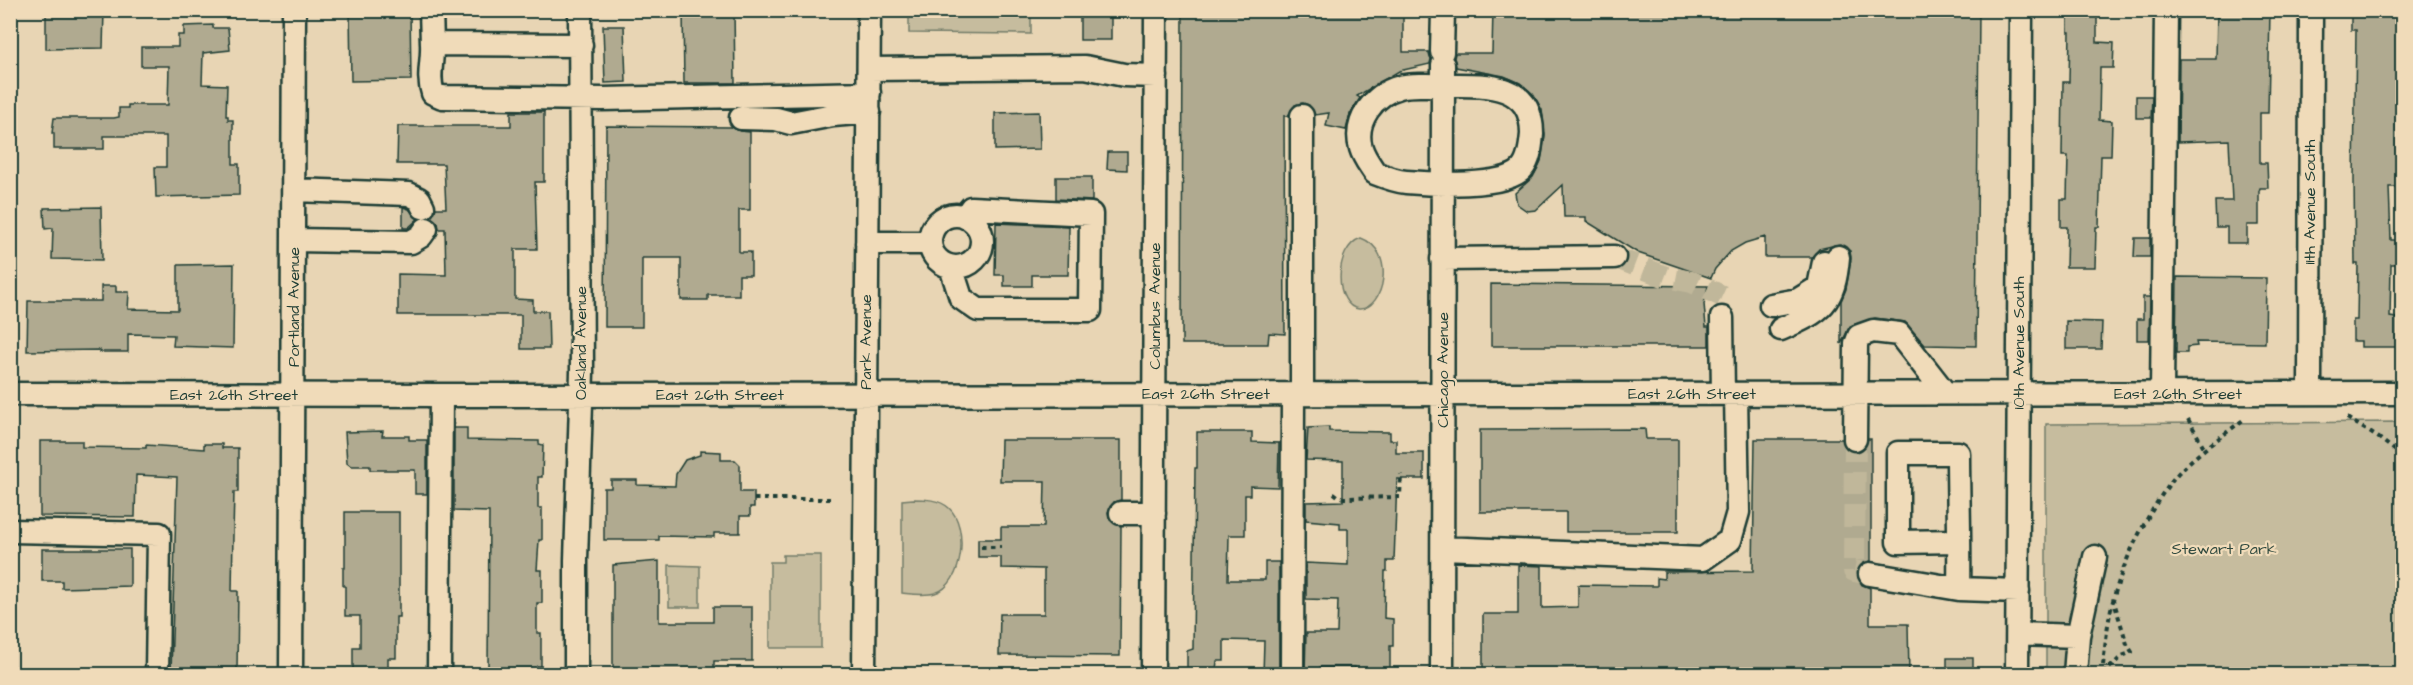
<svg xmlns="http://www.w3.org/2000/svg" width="2413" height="685" font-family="'Architects Daughter',sans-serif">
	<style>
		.green { fill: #c6bc9e; stroke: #727c69; stroke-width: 1.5 }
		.building { fill: #b0aa90; stroke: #1f3d34; stroke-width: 1.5 }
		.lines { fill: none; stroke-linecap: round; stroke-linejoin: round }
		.minor-tunnel { stroke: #c0b79a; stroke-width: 22; stroke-dasharray: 22 11; stroke-linecap: butt }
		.minor-casing { stroke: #1f3d34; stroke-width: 27 }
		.path { stroke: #1f3d34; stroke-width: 4; stroke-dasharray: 4.5 4.5; stroke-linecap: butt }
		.minor { stroke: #f0dbb9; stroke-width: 22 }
		.labels { text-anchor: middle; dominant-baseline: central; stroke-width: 4.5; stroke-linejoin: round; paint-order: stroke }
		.street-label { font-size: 16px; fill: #1f3d34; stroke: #f0dbb9 }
		.park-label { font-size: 16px; fill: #304a3f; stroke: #f0dbb9 }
	</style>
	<rect width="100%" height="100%" fill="#e8d5b4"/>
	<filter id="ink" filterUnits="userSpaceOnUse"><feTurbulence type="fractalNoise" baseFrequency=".0167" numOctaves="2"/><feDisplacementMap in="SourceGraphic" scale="12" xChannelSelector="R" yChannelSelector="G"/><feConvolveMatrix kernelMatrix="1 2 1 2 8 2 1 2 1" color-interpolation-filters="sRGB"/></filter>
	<g filter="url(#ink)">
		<path class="green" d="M909,11H1031V34L909,33Z
			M1361,238C1397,251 1384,310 1359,309C1334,307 1333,248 1361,238Z
			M2402,422V674H2046V424Z
			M913,499C925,499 939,499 949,508C969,526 964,585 935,593C925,596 912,594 902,593V500Z
			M783,555H821V648H770V562H783Z
			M669,565L700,566V607H669Z"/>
		<path class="building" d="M46,10H104L103,48L46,49Z
			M350,10H410L411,80L351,81Z
			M683,10H734L735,83H684Z
			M1080,10H1111V40H1080Z
			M1183,10H1403V52H1429L1431,59L1430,64L1399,71L1357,96L1360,98L1350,114L1346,130L1326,126L1329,113L1315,115L1309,105L1303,103L1295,105L1288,116H1284L1285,334L1269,333L1268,344H1182Z
			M1493,10H1979L1976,346L1925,345L1905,322L1875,318L1850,326L1841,344V301L1846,289L1851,259L1850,251L1840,244L1819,249L1812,257H1765V237L1745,243L1731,251L1715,269L1711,278L1638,253L1586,221V217H1564L1563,185L1536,210L1527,211L1517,204L1515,193L1533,177L1541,161L1545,135L1542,110L1533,94L1520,83L1504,76L1456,67L1454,58L1455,53H1492Z
			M2068,10H2097V42L2114,43L2113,68H2100L2099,120L2112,121L2111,156H2101L2099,227H2096L2095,267H2066L2067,227H2061V199H2067L2068,156H2062L2063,82H2069L2070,32H2068Z
			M2217,10H2270L2268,113H2260V163H2267L2268,188H2260L2259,191V225H2247V243H2227V227H2216L2215,201H2232L2229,140L2178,142L2179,59H2216Z
			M2351,10H2398V43H2403V148H2396V187H2389L2391,240H2403V264H2391L2390,317L2403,319V345H2397V347H2361V341H2353V320H2357L2358,264H2355L2354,180L2356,30H2351Z
			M213,25V28H228L230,50L203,53L202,84L227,85L226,116H228V120H233V164H239V195L156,197L155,167H166V136H104V149H54V133H52L54,118H114L119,117V108H128V105H168L169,66H141V47H178V35H184V26Z
			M603,26H624L626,82L605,83Z
			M2136,96H2152L2151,118H2136Z
			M511,112H544V182H535L537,249H515V299L533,300V311H548L549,349H521V315H398V274L446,275L445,229H439L438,223L431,217L436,208H446L444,164H397L398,126H511Z
			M1039,112L1040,149L995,150V113Z
			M606,126L732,127L740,131L750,132V210H739V252H751V275H739V295H708V300H681V258H642V327H605Z
			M1108,152H1127V170L1107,169Z
			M1056,177H1092V201L1056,199Z
			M101,207L102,260L52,259L53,228L45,229L44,208Z
			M403,207L409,209L418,219L408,228H403Z
			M996,223L1069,226L1068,275H1032V286H1004V275H995Z
			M2135,238H2150V257H2134Z
			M234,264L233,348L173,346L174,335L128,334V352H100V350L27,351L28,301H101V286H116V292H129L128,309L178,310V265Z
			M2177,277L2266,278L2265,343L2196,342L2197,346L2187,347V353H2176Z
			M1491,284L1708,286L1704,304L1706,327H1709V346H1491Z
			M2143,297H2150L2149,340H2137V319H2143Z
			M2066,321L2102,322L2101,349H2066Z
			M1329,427V431L1390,432V440H1396V453H1424V479H1397L1394,561H1387V571H1385L1384,618L1393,619V646H1390V675H1355V667H1320V675H1305L1306,633H1337L1338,600L1306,599V563L1348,565V529H1340V523L1306,520V502L1343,501V461L1306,460L1308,428Z
			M454,428H467V440L539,441V444L543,445L542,477H538V508H542V540H539L537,570H542V603H537V633H541V666H537V670H488L489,512L454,511Z
			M1645,429L1646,439H1678V532H1566V512H1480V430Z
			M383,431L382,436H409V440H427V494H415V470H370V466H351L347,463L345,432Z
			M1197,432H1252V442L1279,443L1278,487L1250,486V495H1245V535H1229L1228,580H1265V562H1279V675H1263L1264,641L1224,640V661H1217L1216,670L1187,668V651L1193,649L1195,468H1197Z
			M1755,439H1842L1848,450L1855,452L1862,450L1868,439H1871V561L1859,566L1857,578L1862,585L1870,588V624H1908L1909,675H1483V614H1518V565L1542,566V608L1578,607V585L1657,586V578L1664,579V572L1753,571Z
			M1001,440H1121V500L1114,502L1108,512L1110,520L1121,526L1120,656L999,655L1000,614H1044V569L1001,568V557H978V539H1001V527H1044L1045,481H1000Z
			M40,441H82V447L146,448V445L204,449V444H222V448H238V492H234L233,534L232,591H238L237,672L203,675V672L171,671L177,477L136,475L135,517L40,516Z
			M700,451L721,452V460H735L740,465V492H754V507H750V516H740V533H714V537L659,536V540H604V488H611V480H637V485L675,486L676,474L685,460L700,455Z
			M345,512H399V617H396V658H388V673L353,671V647H360V616H345V586H343V568H345Z
			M42,549H130V586L62,588V581H42Z
			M659,561V622H713V607H752V661H714V675H613V565Z
			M1947,658H1973V675H1947Z"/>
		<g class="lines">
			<path class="minor-tunnel" d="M1614,257L1666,277L1692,282L1722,296
				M1855,439L1854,571L1870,574"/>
			<g class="minor-casing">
				<path id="minor" d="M431,10L432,44
					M581,45L432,44C433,62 427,76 433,93L442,97L603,99L869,93
					M1442,52L1443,10
					M869,69L1085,67L1124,75L1156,76
					M1442,85C1481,85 1532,80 1532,134C1531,145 1530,160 1522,169C1505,188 1431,184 1406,182C1395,181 1385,177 1375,173C1370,165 1364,158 1361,148C1353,121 1374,94 1400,87C1412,83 1429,86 1442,85Z
					M1302,116V394
					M741,118L776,119L791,123L833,115L869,112
					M294,190L409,194L419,199L423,207
					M930 241a26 26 0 1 1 52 0a26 26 0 1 1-52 0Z
					M294,240L411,242L421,236L426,229
					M867,243H930
					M1442,259L1614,257
					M951,267L961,298L978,310H1090L1091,214L971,208L965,217
					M1771,305L1798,300L1819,287L1824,262
					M1722,318L1723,394
					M1781,329C1822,311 1834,304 1838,257
					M2162,393L2166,10
					M2310,393L2311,10
					M10,394L441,395L2402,393
					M1855,439L1856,344L1859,336L1873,331L1899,334L1945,393
					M1121,513H1154
					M10,531L159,534L157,674
					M1443,548L1703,559L1730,540L1738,512L1736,394
					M1870,574L1959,589L2018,591
					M1959,589C1960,543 1958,498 1958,453H1898V542L1959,541
					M2018,634L2078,636L2095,557
					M291,674L294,10
					M439,674L441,395
					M576,674V560L582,372L580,10
					M864,674L869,10
					M1153,674L1156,10
					M1292,674L1293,394
					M1442,674L1443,65
					M2017,674L2021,10
					M2075,674L2078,636"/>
			</g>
			<path class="path" d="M2347,418L2379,438L2402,456
				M2188,419L2205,449
				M1334,493L1339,497L1344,498L1400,497L1401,474
				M754,499H830
				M981,547H1001
				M2102,674C2105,649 2107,622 2114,597C2124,559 2147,515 2170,483C2187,460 2221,437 2243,420
				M2103,674L2122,656L2132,652L2127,644L2114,602"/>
			<use href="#minor" class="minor"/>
		</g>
	</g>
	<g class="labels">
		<g class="street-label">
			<text transform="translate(2310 202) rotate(-90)">11th Avenue South</text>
			<text transform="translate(1155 306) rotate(-90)">Columbus Avenue</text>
			<text transform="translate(294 307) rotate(-90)">Portland Avenue</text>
			<text transform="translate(866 342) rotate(-90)">Park Avenue</text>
			<text transform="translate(581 343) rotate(-90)">Oakland Avenue</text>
			<text transform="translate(2019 343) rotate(-90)">10th Avenue South</text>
			<text transform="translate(1443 370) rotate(-90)">Chicago Avenue</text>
			<text x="1206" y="394">East 26th Street</text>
			<text x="1692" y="394">East 26th Street</text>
			<text x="2178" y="394">East 26th Street</text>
			<text x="234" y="395">East 26th Street</text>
			<text x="720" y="395">East 26th Street</text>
		</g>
		<g class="park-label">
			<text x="2224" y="549">Stewart Park</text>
		</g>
	</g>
	<rect width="2413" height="685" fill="none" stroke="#f0dbb9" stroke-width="36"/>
	<rect x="18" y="18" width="2377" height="649" fill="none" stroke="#1f3d34" stroke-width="2" filter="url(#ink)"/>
</svg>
